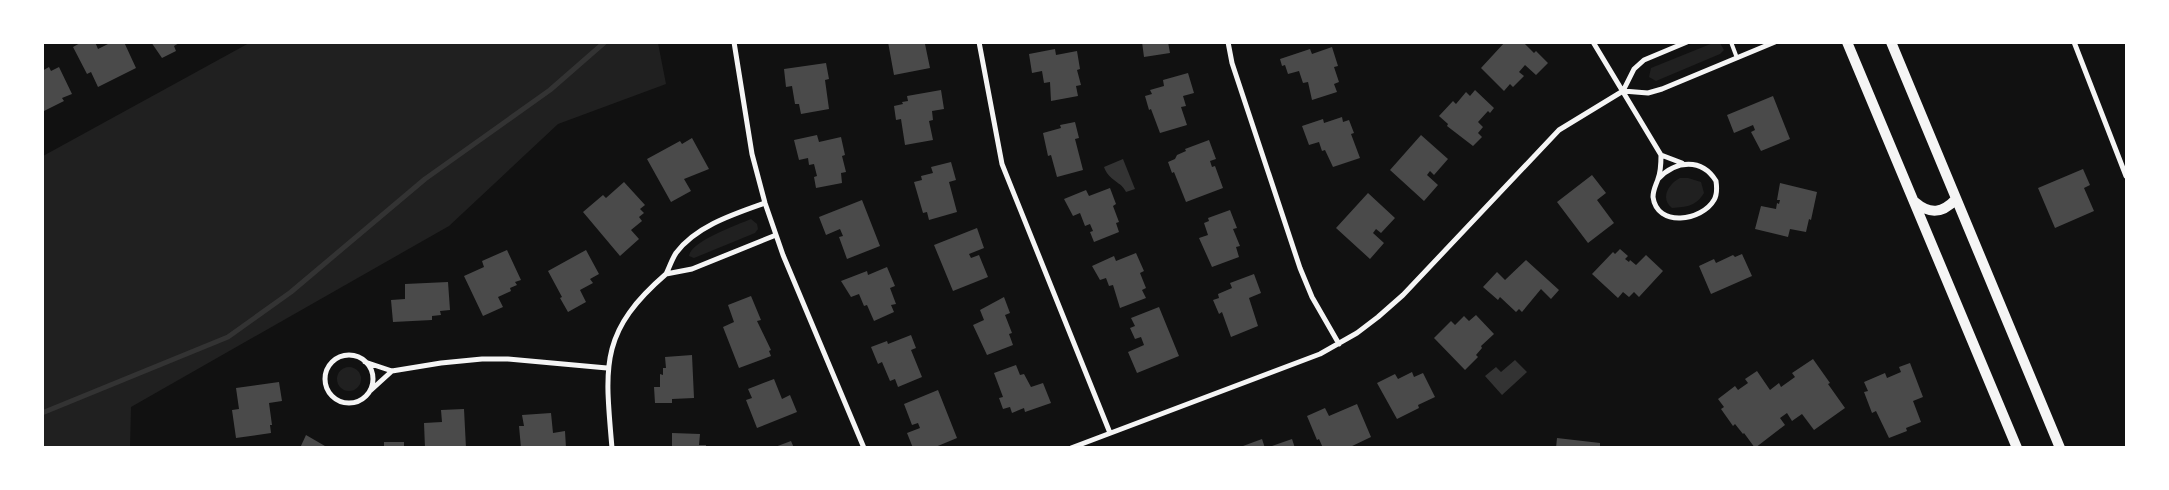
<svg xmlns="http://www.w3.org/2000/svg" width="2169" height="490" font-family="'Fira Sans Condensed',sans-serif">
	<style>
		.green { fill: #202020 }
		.water { fill: #333 }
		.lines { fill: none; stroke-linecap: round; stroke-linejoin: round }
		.stream { stroke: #333; stroke-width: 5 }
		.building { fill: #4a4a4a }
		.service { stroke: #f5f5f5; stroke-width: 4 }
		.minor { stroke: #f5f5f5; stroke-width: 5 }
		.secondary { stroke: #f5f5f5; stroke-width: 10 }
	</style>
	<rect width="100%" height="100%" fill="#111"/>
	<path class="green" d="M251,42L658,43L666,84L558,124L449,226L131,407L130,447H43V156Z
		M1713,43H1720L1724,50L1720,54L1656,81L1649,77L1651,68Z
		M1680,178H1688L1701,182L1704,193C1696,206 1687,207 1672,208C1660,199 1668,184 1680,178Z
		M751,219L757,224L758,229L755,233L694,258L689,256C691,241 737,225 751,219Z
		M337 379a12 12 0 1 1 24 0a12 12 0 1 1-24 0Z"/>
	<path class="water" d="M1123,159L1135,189L1126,192C1122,182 1109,181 1104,167Z
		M1515,360L1527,372L1502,395L1485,376L1496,367L1501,372Z"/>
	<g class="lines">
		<path class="stream" d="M42,413L228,337L291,292L425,179L550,90L605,42"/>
	</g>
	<path class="building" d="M82,42H95L98,49L108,44L107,42H124L136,68L98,87L91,72L87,74L73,47Z
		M151,42H181L174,46L176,51L162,58Z
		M888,42L925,44L930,68L894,75Z
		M1142,42H1168L1170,53L1144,57Z
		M1505,42H1523L1534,53L1536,51L1548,63L1536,75L1525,65L1519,72L1524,76L1513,87L1510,84L1504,91L1481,68Z
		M1332,47L1338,66L1334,67L1339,82L1334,84L1337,92L1312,100L1308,82L1303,83L1299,71L1288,74L1285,65L1282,66L1280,59L1310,49L1312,54Z
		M1055,49L1056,55L1077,51L1080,69L1077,70L1081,85L1076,86L1078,96L1051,101L1050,82L1044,83L1042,71L1032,73L1029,54Z
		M826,63L829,79L825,80L829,109L801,114L799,104H795L792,86L786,87L784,69Z
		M49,67L51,71L59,67L72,94L62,98L64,101L42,112V71Z
		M1188,73L1194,93L1183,96L1186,106L1181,107L1187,125L1160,133L1151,109L1149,110L1145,96L1152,94L1150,90L1164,86L1163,80Z
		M941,90L944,109L932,111L933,120L929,121L933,140L905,145L901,119L896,120L894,106L903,104L902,102L908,101L907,96Z
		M1475,90L1494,108L1490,113L1488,111L1478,122L1483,127L1478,133L1482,137L1473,146L1447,126L1448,124L1439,116L1453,101L1456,104L1466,92L1470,96Z
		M1773,96L1790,139L1761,151L1751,132L1755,130L1753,125L1734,133L1727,115Z
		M1342,117L1343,122L1349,120L1354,133L1351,134L1360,158L1333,167L1325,150L1322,151L1319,142L1309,145L1302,126L1323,119L1324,123Z
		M1075,122L1079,138L1075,139L1083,170L1057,177L1051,155L1048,156L1043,133L1061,128L1060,125Z
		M817,135L819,142L841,137L845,155L842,156L846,172L841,173L842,183L816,188L814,177L817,176L814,164L809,165L808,158L799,160L794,140Z
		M1421,135L1448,159L1434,175L1430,171L1427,175L1438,185L1424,201L1390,170Z
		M692,138L709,169L684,179L691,191L671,202L647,159L680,141L682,144Z
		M1209,140L1216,159L1210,161L1212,167L1215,166L1223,188L1186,202L1174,172L1172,173L1168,162L1175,159L1177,155L1186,151L1185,149Z
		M951,162L956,180L949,182L957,212L929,220L927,212L923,213L914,182L922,180L921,176L933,173L931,167Z
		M2083,169L2090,185L2084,188L2094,211L2055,228L2038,188Z
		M1592,175L1606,193L1597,200L1614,223L1588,243L1557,202Z
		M624,182L645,205L640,209L644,213L639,217L642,221L631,230L639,239L620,256L583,212L603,195L606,198Z
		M1780,183L1817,192L1811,220L1809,219L1806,232L1790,229L1788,237L1755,229L1761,206L1776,209L1777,203L1779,204L1780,200H1777Z
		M1110,188L1116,204L1113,206L1119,222L1116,223L1119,232L1094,242L1090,232L1093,231L1090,224L1085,226L1080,213L1073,216L1064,199L1086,190L1089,196Z
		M1368,193L1395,218L1381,233L1376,229L1373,233L1384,243L1370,259L1336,228Z
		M862,200L880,246L847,259L839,237L843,236L840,229L826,235L819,217Z
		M1230,210L1237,228L1233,229L1240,246L1236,247L1239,257L1212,267L1199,238L1208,235L1204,223L1209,221L1208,218Z
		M977,228L984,248L969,254L971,258L979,255L988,277L953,291L934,245Z
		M1620,249L1628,256L1625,259L1629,262L1630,260L1636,265L1646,255L1663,271L1639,297L1634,292L1629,297L1623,292L1618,298L1592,274L1613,252L1615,254Z
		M507,250L521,280L515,282L517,285L510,288L511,291L498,297L503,307L483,316L464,276L484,267L482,261Z
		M586,250L599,274L590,279L593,283L580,290L586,302L568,312L560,298L562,297L548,271Z
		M1136,253L1144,271L1140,273L1146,288L1142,290L1146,298L1120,308L1113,285L1109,286L1106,278L1100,280L1092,266L1114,256L1116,261Z
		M1742,254L1752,276L1711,294L1699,266L1714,259L1716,263L1733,255L1735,257Z
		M1526,260L1559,290L1551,299L1541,289L1522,312L1519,309L1516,312L1500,297L1498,300L1483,287L1497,272L1505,280Z
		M887,267L895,286L890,288L896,304L891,305L894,312L874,321L867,305L864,306L859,294L851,297L841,281L867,271L868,275Z
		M1254,274L1261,293L1249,298L1258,326L1231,337L1222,312L1219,314L1213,300L1219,298L1218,294L1232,288L1230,283Z
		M448,282L450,310L440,311L441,315L432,316V320L393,322L391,300L405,299V284Z
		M751,296L761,320L757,321L771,350L769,351L771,356L739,368L723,327L734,322L728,305Z
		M1004,297L1010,313L1005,315L1012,333L1009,334L1013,345L987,355L973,325L984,320L980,310Z
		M1159,307L1179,356L1137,373L1128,352L1144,345L1141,337L1135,339L1130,328L1135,326L1131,318Z
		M1476,315L1494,334L1481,346L1482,348L1476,355L1478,357L1465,370L1434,338L1451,321L1455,325L1464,316L1469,321Z
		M911,335L916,348L911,350L922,377L898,387L895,379L890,381L882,362L878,364L871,347L887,341L888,344Z
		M692,355L694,398L672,399V403H655L654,387H660V374L663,375V368H666L665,357Z
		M1813,359L1830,383L1828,384L1845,408L1814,430L1802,414L1792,421L1787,413L1780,418L1785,425L1755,448L1744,433L1743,434L1735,424L1733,426L1721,409L1724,407L1718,399L1735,386L1738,390L1748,383L1745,379L1757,371L1770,390L1779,383L1781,387L1795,377L1792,373Z
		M1910,363L1923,397L1913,401L1921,422L1906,428L1907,431L1889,438L1876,411L1872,413L1864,392L1868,391L1864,382L1885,373L1887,378L1901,372L1899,367Z
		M1016,365L1020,375L1024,374L1031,387L1043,383L1051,403L1025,412L1024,408L1012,413L1010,407L1003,409L999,398L1003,397L994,373Z
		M1412,372L1414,377L1423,373L1435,397L1418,405L1419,408L1397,419L1377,383L1395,374L1398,379Z
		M774,379L782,399L790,395L797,412L757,428L746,400L752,398L748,389Z
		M279,382L282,401L269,403L272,425H270L271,433L236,438L232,410L239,409L236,388Z
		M938,390L957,438L933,448H913L907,433L920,428L918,423L912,425L904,404Z
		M1357,404L1371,437L1348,448H1323L1319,439L1317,440L1307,416L1325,408L1329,416Z
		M464,409L466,448H425L424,423L442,422L441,410Z
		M551,413L553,433L565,431L566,448H521L519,426H524L522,415Z
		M672,433L700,434L699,445H706V448H672Z
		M306,435L325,446L324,448H300Z
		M1557,438L1600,443V448H1556Z
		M1262,439L1265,448H1244L1243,446Z
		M1292,439L1295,448H1272V446Z
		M791,441L794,448H775V447Z
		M384,442H404V448H384Z"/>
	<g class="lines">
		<path class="service" d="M1731,42L1737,58"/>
		<path class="minor" d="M734,42L752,154L765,203L783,255L864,448
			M979,42L1002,164L1110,433
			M1228,42L1232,63L1300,268L1312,297L1339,344
			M1593,42L1661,155L1682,163
			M2074,42L2126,176
			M1623,91L1648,93L1662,89L1775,42
			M1658,179C1676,160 1702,158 1716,181C1717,188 1717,195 1714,200C1702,221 1657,228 1653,197C1653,190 1656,185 1658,179C1661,171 1661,163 1661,155
			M765,203C734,214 696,226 676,253C672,259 669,268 666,274L692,269L776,235
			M325 379a24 24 0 1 1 48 0a24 24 0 1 1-48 0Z
			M365,362L392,371L441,363L482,359H508L607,368
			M370,391L392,371
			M612,448C605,366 599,332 666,274
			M1071,448L1320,354L1357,333L1378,317L1403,295L1559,130L1623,91L1634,69L1644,60L1687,42"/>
		<path class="secondary" d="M1847,42L2017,448
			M1891,42L2060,448
			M1915,202C1930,215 1943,213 1956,199"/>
	</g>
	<rect width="2169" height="490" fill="none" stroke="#ffffff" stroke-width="88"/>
</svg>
